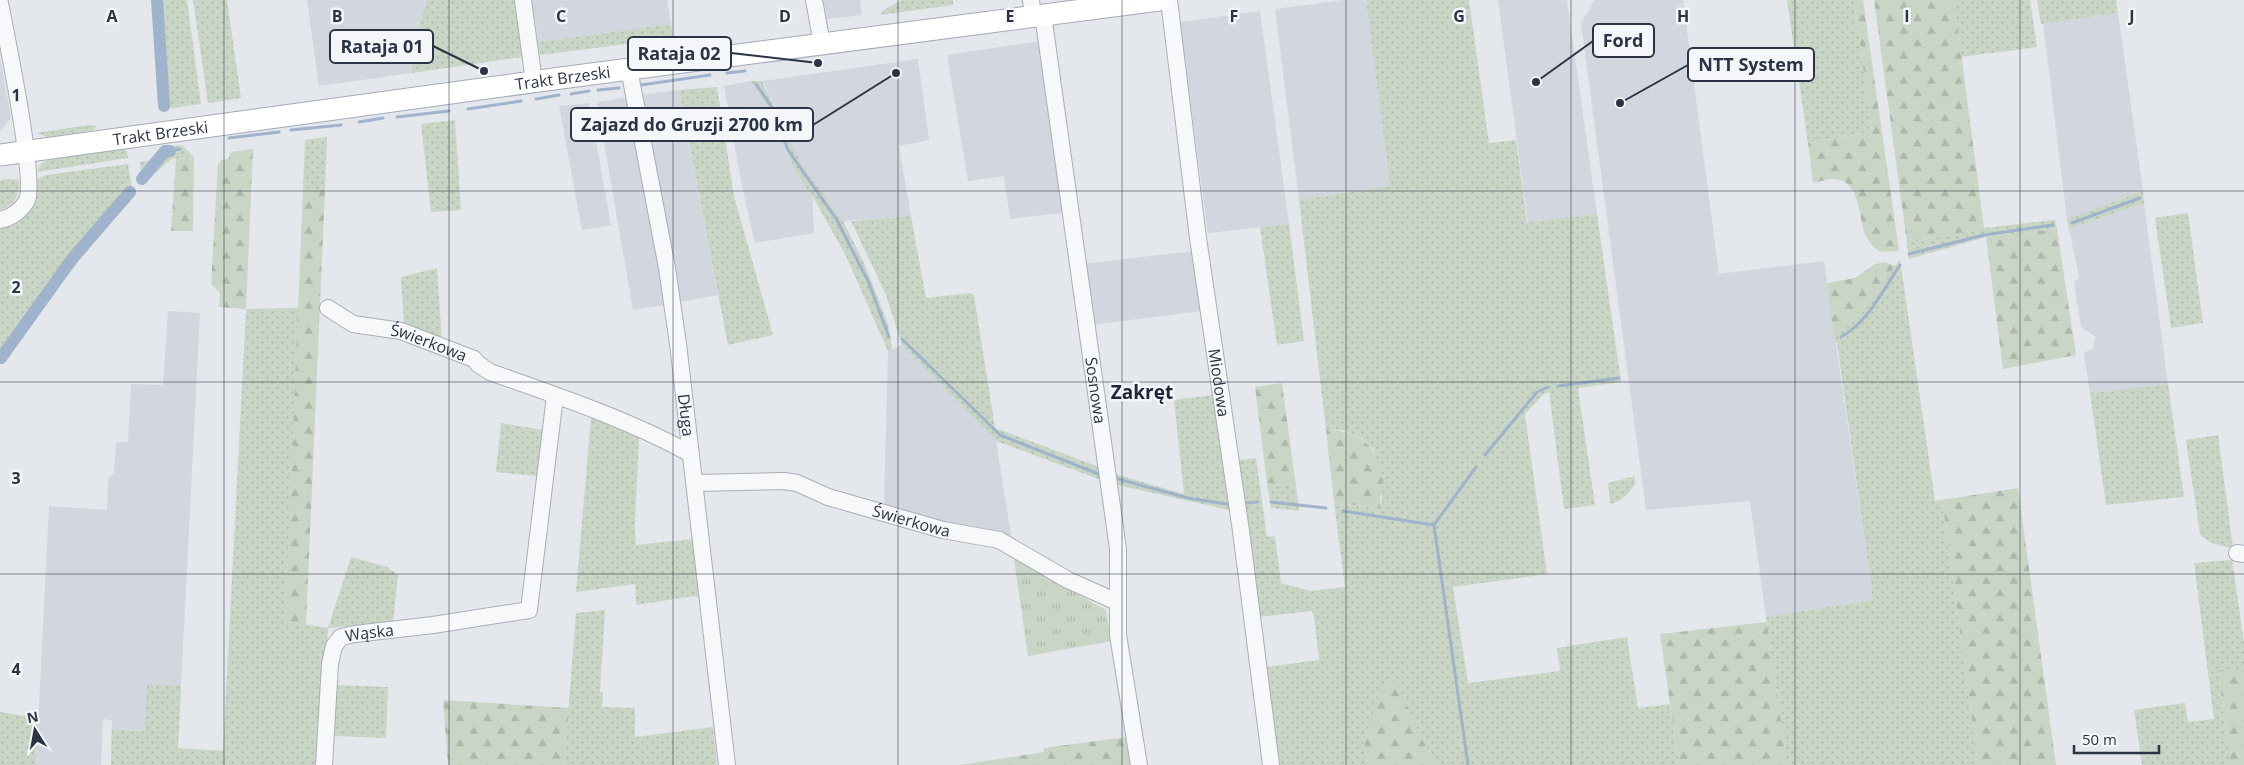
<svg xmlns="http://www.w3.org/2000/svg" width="2244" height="765" font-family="'Open Sans',sans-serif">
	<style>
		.built { fill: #d2d6de }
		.grass { fill: url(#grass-dots) }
		.forest { fill: url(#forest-firs) }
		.park { fill: url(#park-tufts) }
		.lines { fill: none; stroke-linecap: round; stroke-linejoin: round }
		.stream { stroke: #9fb4cc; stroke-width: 3 }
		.canal { stroke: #9fb4cc; stroke-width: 12 }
		.minor-casing { stroke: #a9aeb7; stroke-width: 18 }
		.major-casing { stroke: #a3abb8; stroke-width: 23 }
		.minor { stroke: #f7f8fa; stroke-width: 16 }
		.major { stroke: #fff; stroke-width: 21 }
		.grid { fill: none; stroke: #2b3445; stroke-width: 1; stroke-opacity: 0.55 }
		.labels { text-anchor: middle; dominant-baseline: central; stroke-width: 5; stroke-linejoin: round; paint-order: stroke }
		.street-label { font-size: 16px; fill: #2b3445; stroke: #f4f6f9 }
		.quarter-label { font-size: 19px; font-weight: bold; fill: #1d2536; stroke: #f4f6f9 }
		.grid-label { font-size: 16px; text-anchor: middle; font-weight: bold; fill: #2b3445; stroke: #f4f6f9; stroke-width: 5; stroke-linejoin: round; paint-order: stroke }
		.leader { fill: none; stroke: #2b3445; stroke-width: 2 }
		.callout-dot { fill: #2b3445; stroke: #f4f6f9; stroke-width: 2 }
		.callout { fill: #f4f6f9; stroke: #2b3445; stroke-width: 2 }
		.callout-label { font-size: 18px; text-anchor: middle; font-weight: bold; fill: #2b3445 }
	</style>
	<defs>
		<pattern id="grass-dots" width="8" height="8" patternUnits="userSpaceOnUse" patternTransform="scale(1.25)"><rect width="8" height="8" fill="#c9d6c5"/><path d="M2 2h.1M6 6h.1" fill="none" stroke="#adb8ab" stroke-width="1.8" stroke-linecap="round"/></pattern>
		<pattern id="forest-firs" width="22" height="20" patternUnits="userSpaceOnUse" patternTransform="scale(1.25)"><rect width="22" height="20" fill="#c9d6c5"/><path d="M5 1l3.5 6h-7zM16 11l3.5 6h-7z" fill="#adb8ab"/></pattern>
		<pattern id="park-tufts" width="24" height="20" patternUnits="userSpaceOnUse" patternTransform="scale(1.25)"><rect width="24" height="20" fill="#c9d6c5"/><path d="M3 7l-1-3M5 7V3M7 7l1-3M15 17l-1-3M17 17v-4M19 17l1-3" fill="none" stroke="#adb8ab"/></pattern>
	</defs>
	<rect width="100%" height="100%" fill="#e4e7ec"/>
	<path class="built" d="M307,0H427L412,47V73L319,86Z
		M527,0H667L671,24L538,42L536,23L530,20Z
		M816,0H860L862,15L819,20Z
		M1344,0H1366L1390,186L1299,200L1275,9Z
		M1498,0H1567L1597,214L1528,224Z
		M1595,0H1683L1719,274L1824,261L1873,600L1766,617L1750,501L1646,510L1581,23Z
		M1260,11L1289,224L1208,233L1180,22Z
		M2118,13L2143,191L2067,219L2043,23Z
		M1040,41L1067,212L1010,219L1004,176L968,181L947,55Z
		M0,57L11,118L0,131Z
		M918,59L929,140L899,146L911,216L843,221L801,163L763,81Z
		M751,81L767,106L795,171L812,195L814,233L755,243L742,186L724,86Z
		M679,90L718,295L678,302L640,95Z
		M628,97L666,305L633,310L597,102Z
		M589,103L611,225L582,230L559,106Z
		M2144,203L2168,384L2090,393L2084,353L2093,348L2096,337L2081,327L2074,283L2079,277L2069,229Z
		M1194,251L1201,311L1091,325L1083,264Z
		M168,311L200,313L177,765H111L112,720L103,719L101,765H36L49,506L107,510L108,479L114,473L116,442H128L131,384L163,385Z
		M902,345L996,441L1012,541L884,508L888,351Z"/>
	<path class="grass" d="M152,0H187L201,104L159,110Z
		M193,0H227L241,98L208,103Z
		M427,0H514L522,57L412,73V47Z
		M901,0H953V5L880,15L884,10Z
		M1366,0H1469L1489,143L1516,140L1527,223L1597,214L1621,382L1578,388L1595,505L1564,509L1549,392L1544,394L1525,414L1547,574L1453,587L1468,683L1560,671L1557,648L1627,637L1638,708L1670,704L1679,765H1437L1428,751L1364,739L1368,765H1280L1266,667L1319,660L1314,617L1312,611L1259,617L1239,460L1256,458L1267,537L1275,536L1281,583L1310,591L1345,587L1334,502L1381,509L1382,496L1374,450L1361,438L1343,430H1326L1299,200L1390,186Z
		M1787,0H1854L1872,132L1808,143Z
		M1954,0H2030L2037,47L1961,57Z
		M2037,0H2116L2118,13L2041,24Z
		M671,24L673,38L540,55L538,42Z
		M751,81H762L801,163L843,221L865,265L888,324L892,349L888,351L845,254L812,195L795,171L767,106Z
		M717,87L734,196L773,335L728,345L679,90Z
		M455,120L461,210L431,212L421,124Z
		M89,125L96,126L94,130L48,137L36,133Z
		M327,137L325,190H303L305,140Z
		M182,145L194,157L172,159L142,184L140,162L148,161L161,148Z
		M122,147L127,151L128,158L37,172L40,165L48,159Z
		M128,164L133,195L61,283L2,364L0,355V229C25,225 40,204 37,179L46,175Z
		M9,179L19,180C20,195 14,206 0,210V180Z
		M2143,191L2144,203L2069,229L2067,219Z
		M2188,213L2203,323L2171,328L2155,218Z
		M911,216L926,298L970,293L974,295L995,428L1102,468L1104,481L996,441L902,345L886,295L851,221Z
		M2055,220L2057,229L1986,237L1909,259L1907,243L1984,228Z
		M1289,224L1304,341L1277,345L1260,227Z
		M1900,259L1935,501L1942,500L1978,765H1787L1766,617L1873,600L1837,343L1834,338L1858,317Z
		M437,268L442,342L404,326L401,277Z
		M299,308L285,621L328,628L351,557L387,567L398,575L393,622L328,628L321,765H111L112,730L145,731L147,684L181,686L178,748L223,751L246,309Z
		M2168,384L2184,497L2106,505L2090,393Z
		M1213,395L1229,510L1113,484L1112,473L1184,494L1174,400Z
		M591,418L639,437L635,525L636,545L693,539L700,598L695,596L636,605L635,584L576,592Z
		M501,423L544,430L538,476L496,472Z
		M2218,435L2233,548C2220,546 2209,544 2200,534L2186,440Z
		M1635,476V484C1628,494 1622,501 1610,504L1608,483Z
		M1267,483L1296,487L1299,511L1271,508Z
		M2232,560L2244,642V668L2218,672L2231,765H2142L2134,710L2185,703L2188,722L2214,719L2194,563Z
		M605,610L600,692L603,693L602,707L635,708V737L713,727L717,765H564L576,613Z
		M334,685L388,687L386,738L332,736Z
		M0,712L38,718L36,765H0Z"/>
	<path class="forest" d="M1854,0H1863L1899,251L1880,252C1873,247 1869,242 1865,234C1857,215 1862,179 1832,179C1826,179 1819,182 1813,183L1808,143L1872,132Z
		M1874,0H1954L1984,228L1907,243Z
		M253,149L246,309L219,307L220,293L211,284L218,164L221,160L228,159L231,152Z
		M194,157L193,231H171L176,159Z
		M303,190H325L306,625L285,622Z
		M2057,229L2076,355L2003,369L1986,237Z
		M1885,262L1895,266L1858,317L1834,338L1827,283L1855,278L1875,264Z
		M1282,383L1296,487L1267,483L1255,387Z
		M1326,430C1358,430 1378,445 1383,478C1384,488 1378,499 1381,509L1334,502Z
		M2018,488L2056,765H1978L1942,500Z
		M1767,622L1787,765H1679L1660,634Z
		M2244,668V765H2231L2218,671Z
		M1387,682H1393L1398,687L1428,751L1437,765H1368L1364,739L1383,684Z
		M443,700L569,708L564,765H448Z
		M1127,737L1131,765H960L1044,752L1043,748Z"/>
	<path class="park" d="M1014,559L1106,610L1111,641L1028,656Z"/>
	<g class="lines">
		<path class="stream" d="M727,73L745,71
			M756,84L773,109L788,150L837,220L847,240L868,281L889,337
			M641,85L710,75
			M598,90L619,88
			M571,94L589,91
			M536,99L559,95
			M468,109L521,101
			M397,117L449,111
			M359,122L383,118
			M291,130L341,125
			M229,138L279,132
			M170,151L180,149
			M2072,223L2140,198
			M1909,254L1984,235L2053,225
			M1841,337C1868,322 1883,290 1900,265
			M902,339L1000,435L1101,475
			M1558,386L1619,378
			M1485,455L1537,392L1548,387
			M1118,479L1188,498L1227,504
			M1271,502L1326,508
			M1247,503L1258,502
			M1343,511L1434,525L1468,765
			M1434,525L1476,467"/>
		<path class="canal" d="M157,0L164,106
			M142,179L165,151H170
			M1,358L72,259L130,192"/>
		<g class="minor-casing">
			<g id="minor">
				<path d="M523,0L534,82"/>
				<path d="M814,0L822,44"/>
				<path d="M1031,0L1033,17"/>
				<path id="s1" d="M1169,0L1198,238L1241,531L1271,765"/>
				<path d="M0,3C6,34 36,179 27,200C22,210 11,218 0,220"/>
				<path id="s2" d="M1043,15L1118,549V635L1139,765"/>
				<path id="s3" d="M629,69L667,268L678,344L727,765"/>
				<path id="s4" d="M328,308L353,324L401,331L474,359L478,364L490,372C558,396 627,419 691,454"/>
				<path id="s5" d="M694,483L784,481L797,483L828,497L943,530L999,540L1068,580L1117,602"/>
				<path d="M2237,553L2244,554"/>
				<path id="s6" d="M324,765L330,664L334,646L341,637L355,634L433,625L529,610L555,396"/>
			</g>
		</g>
		<g class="major-casing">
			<g id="major">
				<path id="s7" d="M0,155L561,78L1159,0"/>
			</g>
		</g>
		<use href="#minor" class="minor"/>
		<use href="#major" class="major"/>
	</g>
	<path class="grid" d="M224,0V765M449,0V765M673,0V765M898,0V765M1122,0V765M1346,0V765M1571,0V765M1795,0V765M2020,0V765M0,191H2244M0,382H2244M0,574H2244"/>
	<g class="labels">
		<g class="street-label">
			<text stroke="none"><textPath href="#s7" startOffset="568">Trakt Brzeski</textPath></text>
			<text stroke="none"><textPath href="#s7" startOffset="162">Trakt Brzeski</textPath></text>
			<text stroke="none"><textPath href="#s4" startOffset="108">Świerkowa</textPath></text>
			<text stroke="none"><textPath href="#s1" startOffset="386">Miodowa</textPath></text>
			<text stroke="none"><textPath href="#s2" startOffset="379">Sosnowa</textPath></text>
			<text stroke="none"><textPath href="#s3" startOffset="351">Długa</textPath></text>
			<text stroke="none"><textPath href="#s5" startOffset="224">Świerkowa</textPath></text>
			<text stroke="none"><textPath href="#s6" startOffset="160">Wąska</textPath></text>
		</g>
		<g class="quarter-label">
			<text x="1142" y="392">Zakręt</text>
		</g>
	</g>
	<g class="grid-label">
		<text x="112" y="22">A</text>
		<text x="337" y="22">B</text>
		<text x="561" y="22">C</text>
		<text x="785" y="22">D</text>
		<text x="1010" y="22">E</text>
		<text x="1234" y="22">F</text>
		<text x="1459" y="22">G</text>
		<text x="1683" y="22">H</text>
		<text x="1907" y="22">I</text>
		<text x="2132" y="22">J</text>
		<text x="16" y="101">1</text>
		<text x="16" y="293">2</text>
		<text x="16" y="484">3</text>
		<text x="16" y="675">4</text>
	</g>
	<path class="leader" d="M1536 82L1593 41M484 71L433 46M818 63L731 53M1620 103L1688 65M896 73L813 125"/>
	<g class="callout-dot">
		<circle cx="1536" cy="82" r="5"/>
		<circle cx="484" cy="71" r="5"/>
		<circle cx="818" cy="63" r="5"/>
		<circle cx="1620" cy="103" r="5"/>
		<circle cx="896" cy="73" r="5"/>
	</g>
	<g class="callout">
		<rect x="1593" y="24" width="61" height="33" rx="5"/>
		<rect x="330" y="30" width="103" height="33" rx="5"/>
		<rect x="628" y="37" width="103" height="33" rx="5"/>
		<rect x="1688" y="48" width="126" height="33" rx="5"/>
		<rect x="571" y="108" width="242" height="33" rx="5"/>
	</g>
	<g class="callout-label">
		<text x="1623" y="47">Ford</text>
		<text x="382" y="53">Rataja 01</text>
		<text x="679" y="60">Rataja 02</text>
		<text x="1751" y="71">NTT System</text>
		<text x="692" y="131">Zajazd do Gruzji 2700 km</text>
	</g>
	<g transform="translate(35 730) rotate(349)" stroke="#f4f6f9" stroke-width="4" paint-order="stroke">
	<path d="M0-4L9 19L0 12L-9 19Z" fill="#2b3445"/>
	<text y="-8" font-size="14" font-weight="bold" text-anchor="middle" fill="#2b3445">N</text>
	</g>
	<path d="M2074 745v8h85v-8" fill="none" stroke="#2b3445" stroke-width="2.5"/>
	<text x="2082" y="745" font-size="15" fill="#2b3445" stroke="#f4f6f9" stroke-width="4" paint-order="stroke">50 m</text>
</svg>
